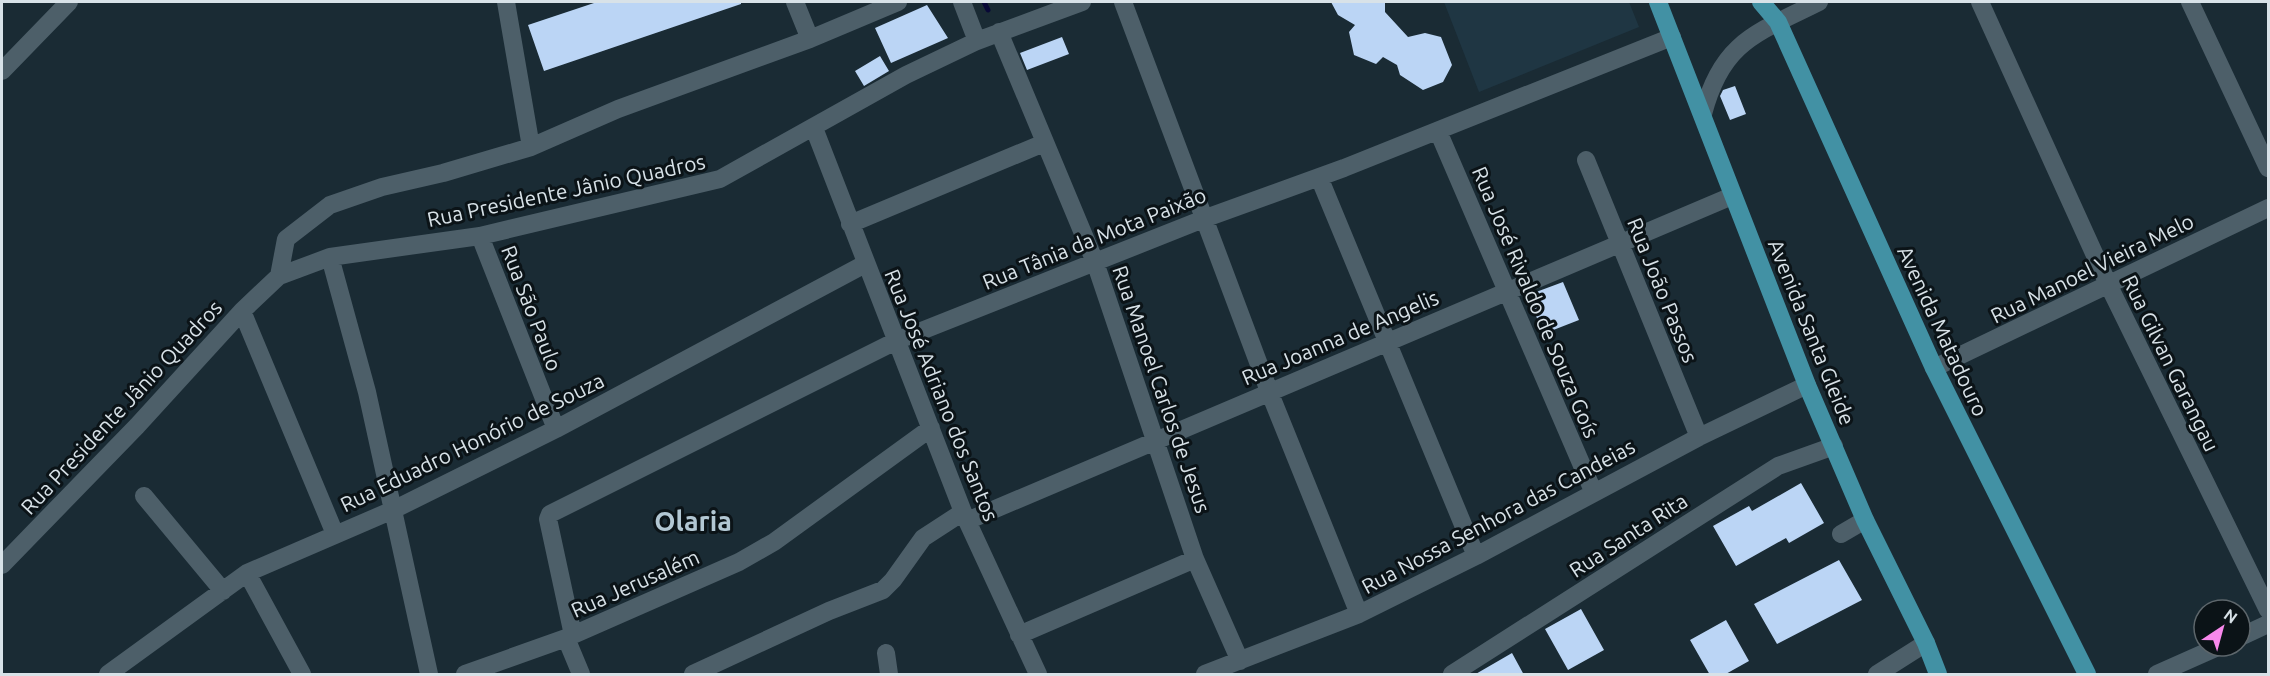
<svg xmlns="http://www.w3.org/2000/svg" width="2270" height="676" font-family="Ubuntu,sans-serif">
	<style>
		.built { fill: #1f3643 }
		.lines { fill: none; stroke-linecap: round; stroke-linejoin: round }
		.stream { stroke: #080837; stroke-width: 5 }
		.building { fill: #bbd5f5 }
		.minor { stroke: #4d5f69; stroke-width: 18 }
		.major { stroke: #4291a4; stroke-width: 18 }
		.labels { text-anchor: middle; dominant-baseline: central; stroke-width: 6; stroke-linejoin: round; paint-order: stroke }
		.street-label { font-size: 21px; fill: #d8e2e8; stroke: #0b1317 }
		.district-label { font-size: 27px; font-weight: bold; fill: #b2c7d3; stroke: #0b1317 }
	</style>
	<rect width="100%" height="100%" fill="#1a2b34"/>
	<path class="built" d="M1444,2H1629L1639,27L1479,92Z"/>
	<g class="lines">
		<path class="stream" d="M984,2L988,10"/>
	</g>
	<path class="building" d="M597,2H741V4L544,71L528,25Z
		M1331,2H1385V12L1408,37L1425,33L1441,37L1452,65L1443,82L1423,90L1400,75L1397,65L1383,57L1376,64L1354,55L1349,32L1355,25L1338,15Z
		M927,5L948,38L891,63L875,28Z
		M1062,37L1069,54L1027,70L1020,53Z
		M880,56L889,71L864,86L855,71Z
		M1735,86L1746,114L1730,120L1720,96L1723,90Z
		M1563,282L1579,320L1543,334L1528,295Z
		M1801,483L1824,523L1789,543L1786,538L1736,566L1713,526L1749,506L1752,511Z
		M1839,560L1862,600L1777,644L1754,604Z
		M1581,609L1604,650L1568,670L1545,629Z
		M1726,620L1749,661L1724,675H1710L1690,640Z
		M1512,653L1524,675H1474Z"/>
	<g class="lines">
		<path class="minor" d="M506,2L531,147
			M795,2L810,39
			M962,2L977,41
			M1123,2L1269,391L1359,614
			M1980,2L2108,284L2268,610
			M2190,2L2268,168
			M999,32L1095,262L1195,559L1240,661
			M2,71L69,2
			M1703,114C1722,41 1757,33 1819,2
			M814,128L963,512L1038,674
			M1438,131L1593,491
			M1586,160L1699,437
			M1319,177L1476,556
			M850,224L1044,143
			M480,236L556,429
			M330,257L367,392L429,674
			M279,276L286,239L330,205L382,187L443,173L531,147L618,109L810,39L898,2
			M242,311L335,534
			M1934,368L2268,208
			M144,496L223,591
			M967,521L1732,196
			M1841,534L1865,520
			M2,565L137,426L242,311L279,276L330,257L480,236L720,179L906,75L977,41L1082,2
			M247,573L302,674
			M573,635L548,519L550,514L896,341L1206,218L1344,168L1672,37
			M1019,635L1195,559
			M2240,637L2268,624
			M566,638L581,674
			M886,653L889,674
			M108,674L247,573L393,510L556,429L865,264
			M465,674L566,638L739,562L774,542L931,428
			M693,674L829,611L883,590L893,580L923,538L963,512
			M1205,674L1359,614L1476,556L1699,437L1807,385
			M1452,674L1778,466L1834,446
			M1877,674L1926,643
			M2157,674L2220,646"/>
		<path class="major" d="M1658,2L1807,385L1865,520L1926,643L1938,674
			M1761,2L1778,22L1934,368L2087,674"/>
	</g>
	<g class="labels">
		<g class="street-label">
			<text transform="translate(566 190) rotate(-12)">Rua Presidente Jânio Quadros</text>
			<text transform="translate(1094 238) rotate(-22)">Rua Tânia da Mota Paixão</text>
			<text transform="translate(2092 268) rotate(-26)">Rua Manoel Vieira Melo</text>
			<text transform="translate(1663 290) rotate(68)">Rua João Passos</text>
			<text transform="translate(1536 302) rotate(67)">Rua José Rivaldo de Souza Goís</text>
			<text transform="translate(532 308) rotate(69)">Rua São Paulo</text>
			<text transform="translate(1943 331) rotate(65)">Avenida Matadouro</text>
			<text transform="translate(1812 332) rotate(68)">Avenida Santa Gleide</text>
			<text transform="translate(1340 337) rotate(-23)">Rua Joanna de Angelis</text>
			<text transform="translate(2171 363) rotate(64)">Rua Gilvan Garangau</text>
			<text transform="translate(1162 389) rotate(71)">Rua Manoel Carlos de Jesus</text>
			<text transform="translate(942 395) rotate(68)">Rua José Adriano dos Santos</text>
			<text transform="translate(121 407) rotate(-47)">Rua Presidente Jânio Quadros</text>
			<text transform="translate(472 442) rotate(-26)">Rua Eduadro Honório de Souza</text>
			<text transform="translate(1498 516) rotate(-28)">Rua Nossa Senhora das Candeias</text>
			<text transform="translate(1628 535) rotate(-33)">Rua Santa Rita</text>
			<text transform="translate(635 583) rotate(-24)">Rua Jerusalém</text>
		</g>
		<g class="district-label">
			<text x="693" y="521">Olaria</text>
		</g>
	</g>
	<rect width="2270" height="676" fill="none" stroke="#d8e2e8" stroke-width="6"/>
	<g transform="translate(2222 628) rotate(36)"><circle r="28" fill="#0b1317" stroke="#5d666b" stroke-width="1.5"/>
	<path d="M0-4.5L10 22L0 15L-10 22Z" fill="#f888eb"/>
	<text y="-9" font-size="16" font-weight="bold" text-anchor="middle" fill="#d8e2e8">N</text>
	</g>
</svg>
